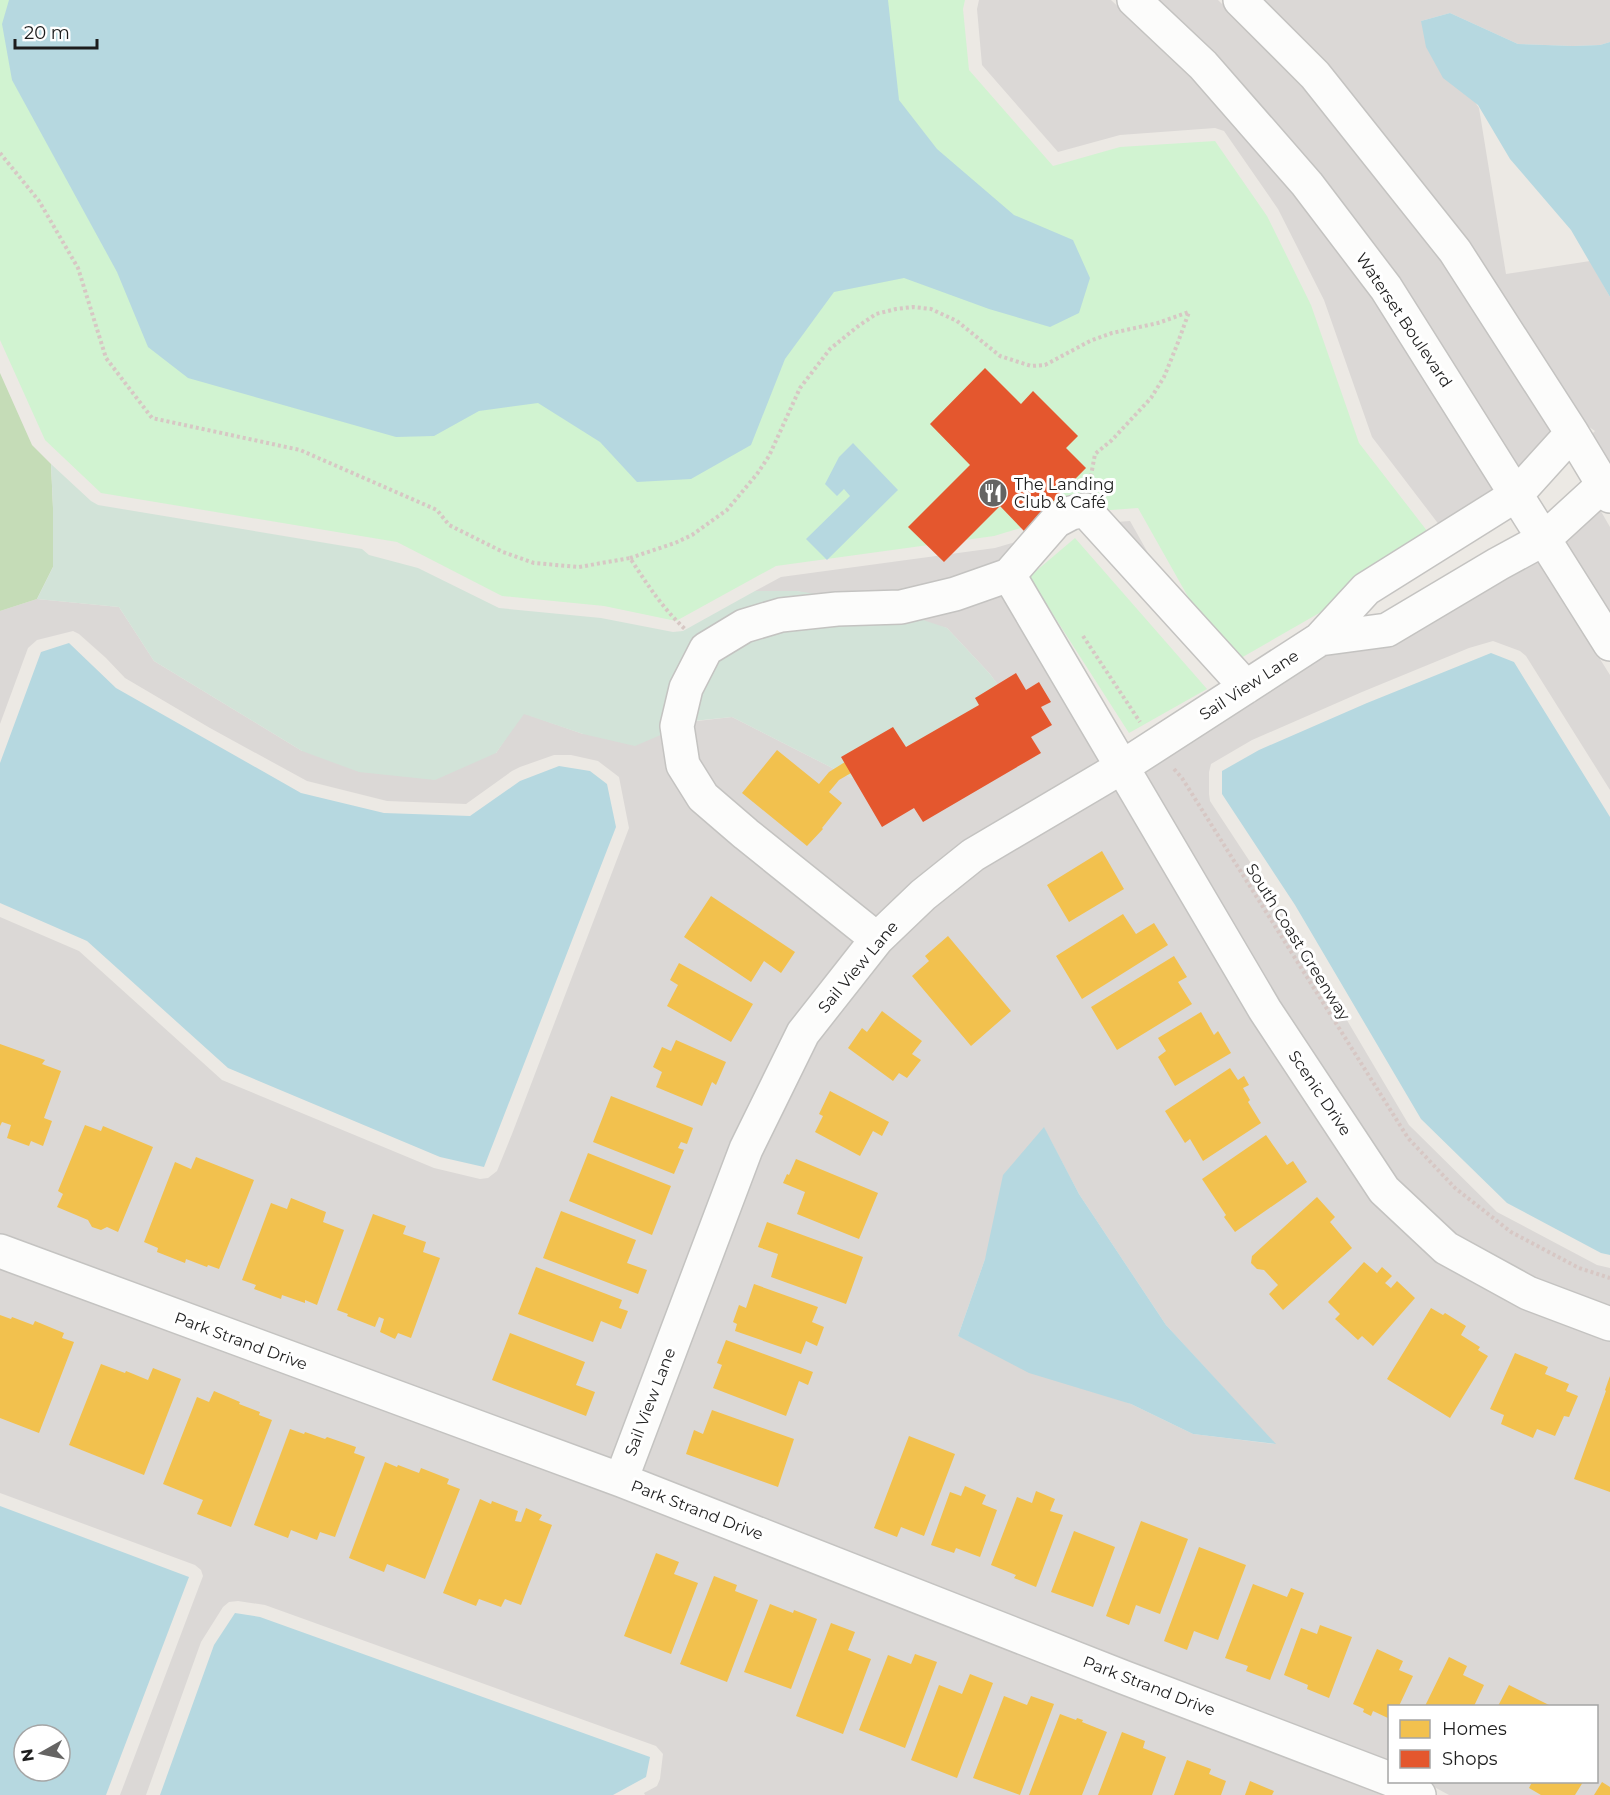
<svg xmlns="http://www.w3.org/2000/svg" width="1610" height="1795" font-family="Montserrat,sans-serif">
	<style>
		.residential { fill: #dbd8d6; fill-rule: evenodd }
		.forest { fill: #c5dcb7 }
		.wetland { fill: #d2e3d8 }
		.park { fill: #d1f3d1 }
		.water { fill: #b6d8e0; fill-rule: evenodd }
		.homes { fill: #f2c14e }
		.shops { fill: #e4572e }
		.lines { fill: none; stroke-linecap: round; stroke-linejoin: round }
		.minor-casing { stroke: #c4c3c1; stroke-width: 36 }
		.path { stroke: #d7c7c4; stroke-width: 4; stroke-dasharray: 3 3; stroke-linecap: butt }
		.minor { stroke: #fcfcfb; stroke-width: 33 }
		.labels { text-anchor: middle; dominant-baseline: central; stroke-width: 6; stroke-linejoin: round; paint-order: stroke }
		.street-label { font-size: 16px; fill: #1d1d1d; stroke: #fff }
		.poi-label { font-size: 16px; fill: #1d1d1d; stroke: #fff; text-anchor: start }
	</style>
	<rect width="100%" height="100%" fill="#ece9e4"/>
	<path class="residential" d="M979,0H1111L1191,75L1295,193L1373,296L1495,491L1440,526L1372,437L1324,300L1278,209L1224,131L1215,128L1120,135L1058,152L982,65L977,9Z
		M1156,0H1218L1302,84L1442,259L1553,432L1519,470Z
		M1261,0H1610V42L1600,45L1573,46L1518,44L1450,13L1421,21L1479,108L1506,274L1590,261L1610,297V465L1591,435L1595,431L1585,424Z
		M1599,508L1610,527V614L1564,541Z
		M1130,521L1215,672L1221,677L1220,686L1218,681L1083,528L1074,526L1017,571L1124,744L863,931L611,1461L14,1242L0,1234V917L79,951L222,1080L434,1168L480,1179L488,1178L497,1171L512,1134L629,828L619,777L598,761L571,755H554L520,767L512,771L466,804L387,801L307,781L210,728L125,678L106,658L79,634L73,631L37,640L28,648L0,724V611L37,599L119,607L154,661L302,751L496,753L523,713L583,734L732,717L852,778L1033,734L990,674L947,628L797,591H755L781,577L995,548L1074,525Z
		M1537,559L1610,675V790L1526,656L1520,651L1493,641L1469,648L1362,692L1252,740L1211,764L1209,772V794L1210,801L1283,912L1409,1125L1497,1212L1597,1265L1610,1268V1309L1536,1280L1457,1237L1397,1181L1279,1003L1143,771L1319,657L1322,659L1328,652Z
		M1116,787L1371,1197L1610,1339V1795H1449L1425,1782H1596V1706H1390L1389,1762L1129,1664L640,1472L761,1153L817,1040L889,947L933,905L982,867ZM1044,1128L1079,1194L1166,1325L1275,1444L1193,1434L1131,1404L958,1336L985,1259Z
		M0,1268L601,1490L615,1494L1388,1795H645L644,1793L657,1786L660,1779L663,1754L656,1746L265,1605L238,1601L229,1602L223,1607L201,1642L146,1795H120L203,1576L201,1570L195,1565L0,1493Z"/>
	<path class="forest" d="M0,373L32,445L51,464L53,508V567L37,599L0,611Z"/>
	<path class="wetland" d="M51,464L91,501L98,505L362,549L369,555L418,568L499,608L601,618L673,632L683,631L755,591H797L872,603L947,628L990,674L1033,734L933,774L852,778L732,717L693,721L635,746L583,734L524,714L496,753L435,780L359,772L302,751L154,661L119,607L37,599L53,567V508Z"/>
	<path class="park" d="M0,0H965L963,9L969,70L1053,166L1120,147L1215,141L1267,216L1311,305L1359,443L1438,545L1227,666L1138,508L1071,513L994,536L776,566L676,621L604,606L502,596L397,542L101,493L45,440L0,340Z
		M1075,538L1207,689L1129,733L1029,577Z"/>
	<path class="water" d="M9,0H888L899,100L937,149L1014,215L1073,240L1090,278L1079,313L1050,327L989,309L904,278L834,292L785,359L751,445L691,479L637,482L600,442L538,403L479,411L434,436L396,437L188,378L148,347L117,272L12,80L2,24Z
		M1450,13L1518,44L1573,46L1600,45L1610,42V297L1571,230L1510,159L1478,105L1443,78L1426,47L1421,21Z
		M853,443L898,490L827,560L806,539L850,496L844,489L837,496L825,484L839,457Z
		M69,643L116,688L301,793L384,813L470,816L520,781L559,766L590,771L607,784L616,827L484,1167L440,1157L228,1068L87,941L0,903V763L41,652Z
		M1491,653L1514,662L1610,817V1255L1601,1253L1507,1203L1421,1119L1295,905L1222,794V771L1259,750L1367,703Z
		M1044,1127L1079,1194L1166,1325L1276,1444L1193,1434L1131,1404L1029,1373L958,1336L985,1259L1003,1175Z
		M0,1506L189,1577L106,1795H0ZM24,1735H60V1771H24Z
		M235,1613L260,1617L650,1757L646,1777L613,1795H160L214,1645Z"/>
	<path class="homes" d="M777,750L819,784L829,772L845,762L851,773L839,780L829,792L842,803L822,828L823,829L807,846L742,793Z
		M1102,851L1124,889L1069,922L1047,885Z
		M711,896L795,952L781,973L764,961L751,982L684,937Z
		M1123,914L1136,934L1154,923L1168,945L1082,999L1056,956Z
		M948,936L1011,1011L971,1046L912,976L929,961L925,956Z
		M1174,956L1187,977L1178,982L1192,1004L1117,1050L1091,1007Z
		M679,963L753,1004L731,1042L667,1006L678,985L670,980Z
		M882,1011L922,1041L912,1054L921,1060L907,1078L899,1073L893,1081L848,1048L862,1028L867,1032Z
		M1201,1012L1214,1035L1218,1031L1231,1053L1175,1086L1158,1057L1166,1051L1158,1038Z
		M676,1040L726,1062L716,1085L712,1082L702,1106L656,1087L662,1072L653,1067L662,1047L671,1051Z
		M0,1044L45,1060L42,1064L61,1071L44,1118L52,1121L43,1146L31,1141L29,1146L7,1138L11,1125L2,1122L0,1126Z
		M1230,1068L1238,1080L1244,1076L1249,1085L1243,1088L1250,1100L1248,1102L1261,1123L1203,1161L1190,1139L1185,1143L1165,1111Z
		M830,1091L889,1122L882,1136L873,1131L860,1156L815,1132L823,1116L819,1114Z
		M611,1096L693,1128L687,1144L681,1142L678,1148L684,1150L674,1174L593,1142Z
		M85,1125L101,1131L103,1126L153,1147L118,1232L107,1227L101,1230L92,1227L88,1220L57,1207L63,1194L58,1191Z
		M1266,1135L1287,1165L1293,1161L1307,1182L1235,1232L1224,1217L1226,1215L1202,1179Z
		M588,1153L671,1186L652,1235L569,1201Z
		M196,1157L254,1180L219,1269L208,1265L207,1267L186,1259L185,1263L157,1252L158,1248L144,1242L175,1162L191,1169Z
		M796,1159L878,1193L859,1239L797,1214L805,1192L783,1183L787,1174L789,1175Z
		M1317,1197L1335,1217L1330,1222L1352,1248L1283,1310L1269,1294L1278,1285L1264,1270L1257,1269L1251,1263L1252,1256Z
		M291,1198L326,1212L323,1222L344,1230L317,1305L305,1300V1303L282,1295L281,1299L254,1289L256,1285L242,1280L271,1203L287,1209Z
		M561,1211L636,1240L627,1263L647,1270L638,1294L543,1258Z
		M373,1214L406,1226L403,1234L426,1242L423,1252L440,1258L411,1338L398,1333L395,1339L380,1332L384,1319L379,1317L375,1327L347,1316L348,1314L337,1310Z
		M767,1222L863,1257L846,1304L771,1277L778,1254L758,1247Z
		M1364,1262L1377,1273L1382,1267L1392,1276L1385,1283L1391,1288L1397,1281L1415,1298L1373,1346L1362,1336L1358,1340L1335,1319L1340,1314L1328,1302Z
		M536,1267L622,1300L619,1308L628,1311L621,1329L601,1321L593,1342L518,1314Z
		M754,1284L818,1307L812,1322L824,1327L817,1346L806,1341L801,1354L735,1331L737,1324L733,1322L739,1305L746,1308Z
		M1431,1308L1443,1315L1445,1313L1466,1326L1461,1335L1480,1347L1478,1350L1488,1356L1450,1418L1387,1379Z
		M0,1315L11,1319L12,1317L33,1325L35,1321L64,1333L62,1338L74,1342L39,1433L0,1418Z
		M510,1333L585,1362L576,1385L595,1392L586,1416L492,1380Z
		M726,1340L813,1372L808,1385L799,1381L786,1416L713,1388L722,1365L717,1363Z
		M1515,1353L1548,1367L1545,1374L1569,1384L1566,1391L1578,1396L1569,1417L1564,1416L1555,1436L1537,1429L1533,1438L1501,1424L1504,1415L1490,1409Z
		M101,1364L125,1373L126,1371L148,1380L153,1368L181,1379L144,1475L69,1445Z
		M1610,1376V1492L1574,1479L1606,1391L1605,1390Z
		M214,1391L240,1402L239,1404L260,1412L259,1415L272,1420L231,1527L197,1514L203,1500L163,1484L197,1397L209,1402Z
		M712,1410L794,1439L778,1487L686,1454L694,1430L703,1434Z
		M290,1429L304,1434L305,1432L325,1439L327,1437L356,1447L354,1453L365,1457L335,1537L320,1532L317,1540L291,1530L288,1538L254,1525Z
		M909,1436L955,1454L924,1536L901,1527L897,1537L874,1528Z
		M385,1462L397,1467L398,1465L419,1473L421,1468L449,1479L447,1484L460,1489L425,1579L387,1564L384,1572L349,1558Z
		M965,1486L986,1495L982,1504L997,1510L980,1557L956,1548L954,1553L931,1545L950,1492L961,1496Z
		M1036,1491L1055,1499L1050,1511L1063,1515L1036,1587L1014,1578L1016,1575L991,1565L1017,1497L1032,1503Z
		M480,1499L491,1504L492,1501L518,1511L515,1521L521,1522L526,1508L542,1515L539,1520L552,1525L521,1605L505,1599L501,1607L479,1599L476,1606L443,1593Z
		M1141,1521L1188,1539L1160,1614L1136,1605L1129,1625L1106,1616Z
		M1074,1531L1115,1547L1093,1607L1051,1592Z
		M1199,1547L1246,1565L1218,1640L1194,1631L1187,1650L1164,1641Z
		M656,1553L679,1562L674,1574L698,1583L671,1654L624,1636Z
		M714,1576L737,1585L735,1591L758,1600L727,1682L680,1664Z
		M1253,1584L1287,1597L1291,1588L1304,1593L1270,1680L1246,1671L1248,1666L1225,1658Z
		M770,1604L793,1613L794,1610L817,1619L791,1689L744,1672Z
		M831,1623L855,1632L848,1650L871,1659L843,1734L796,1716Z
		M1320,1625L1352,1637L1329,1698L1307,1689L1308,1685L1284,1675L1301,1628L1317,1634Z
		M1377,1649L1403,1661L1399,1670L1413,1676L1399,1706H1390V1719L1373,1711L1371,1716L1363,1712L1364,1709L1353,1704Z
		M915,1654L937,1662L905,1748L859,1730L888,1655L911,1664Z
		M1449,1657L1467,1666L1463,1675L1484,1685L1474,1706H1425Z
		M970,1674L993,1683L957,1778L911,1760L939,1685L962,1694Z
		M1509,1685L1551,1706H1498Z
		M1004,1696L1027,1705L1031,1696L1054,1704L1020,1795L973,1778Z
		M1060,1714L1076,1720L1077,1718L1083,1720L1082,1722L1107,1732L1082,1795H1029Z
		M1122,1732L1145,1741L1143,1748L1166,1757L1152,1795H1098Z
		M1187,1760L1211,1769L1209,1774L1226,1781L1221,1795H1174Z
		M1250,1781L1274,1791L1272,1795H1245Z
		M1532,1782H1583L1575,1795H1541L1529,1788Z
		M1602,1782L1610,1787V1795H1594Z"/>
	<path class="shops" d="M985,368L1021,404L1033,391L1078,436L1066,448L1086,468L1024,531L1000,506L944,562L908,527L970,465L930,424Z
		M1016,673L1026,690L1039,682L1051,702L1041,707L1052,725L1031,737L1041,753L923,822L914,808L882,827L841,757L893,727L906,747L979,705L975,698Z"/>
	<g class="lines">
		<g class="minor-casing">
			<path id="minor" d="M1134,0L1203,65L1307,184L1386,288L1610,644
				M1240,0L1315,75L1455,251L1572,433L1610,496
				M1009,575L1056,521L1071,513L1085,510L1246,687
				M1320,639L1387,630L1498,564L1544,539L1603,485
				M877,939L746,834L703,797L683,765L677,726L686,688L706,649L744,626L781,615L837,609L901,607L955,594L1009,575L1265,1010L1384,1190L1446,1248L1528,1293L1610,1324
				M0,1251L621,1480L1123,1677L1390,1779
				M621,1480L746,1149L803,1033L877,939L923,895L973,855L1122,767L1320,639L1366,589L1516,495L1572,433
				M1395,1782L1419,1795"/>
		</g>
		<path class="path" d="M0,153L39,201L78,268L106,358L152,418L300,450L437,510L449,525L503,552L534,563L579,567L630,558C647,584 663,609 686,630
			M630,558L675,543L692,535L727,510L757,474L769,456L800,388L830,349L857,327L876,314L896,309L913,307L931,309L957,321L1000,356L1031,366L1045,365L1090,341L1112,333L1158,323L1189,312L1177,345L1164,377L1151,398L1112,440L1095,454L1090,481
			M1083,636L1140,722
			M1174,769L1182,778L1408,1138L1455,1188L1511,1232L1579,1268L1610,1278"/>
		<use href="#minor" class="minor"/>
	</g>
	<defs>
		<g id="restaurant-disc" transform="scale(1.5)"><circle r="9.5" fill="#656463" stroke="#fff"/><path d="M-5-6h1v4h1v-4h1v4h1v-4h1v5L-1.5 .5V6h-2V.5L-5-1ZM5-6V6H3V1.5H1.5Q1.5-4 5-6Z" fill="#fff"/></g>
	</defs>
	<g fill-rule="evenodd">
		<use href="#restaurant-disc" x="993" y="493"/>
	</g>
	<g class="labels">
		<g class="street-label">
			<text transform="translate(1404 320) rotate(56)">Waterset Boulevard</text>
			<text transform="translate(1249 685) rotate(-33)">Sail View Lane</text>
			<text transform="translate(1298 942) rotate(58)">South Coast Greenway</text>
			<text transform="translate(858 967) rotate(-50)">Sail View Lane</text>
			<text transform="translate(1320 1093) rotate(56)">Scenic Drive</text>
			<text transform="translate(241 1341) rotate(20)">Park Strand Drive</text>
			<text transform="translate(650 1402) rotate(-69)">Sail View Lane</text>
			<text transform="translate(697 1510) rotate(21)">Park Strand Drive</text>
			<text transform="translate(1149 1686) rotate(21)">Park Strand Drive</text>
		</g>
		<g class="poi-label">
			<text x="1014" y="484">The Landing<tspan x="1014" dy="18">Club &amp; Café</tspan></text>
		</g>
	</g>
	<rect x="1388" y="1705" width="210" height="78" fill="#ffffff" stroke="#a5a5a5" stroke-width="1.5"/>
	<rect x="1400" y="1720" width="30" height="18" fill="#f2c14e" stroke="#a5a5a5" stroke-width="1.5"/>
	<text x="1442" y="1735" font-size="18" fill="#1d1d1d">Homes</text>
	<rect x="1400" y="1750" width="30" height="18" fill="#e4572e" stroke="#a5a5a5" stroke-width="1.5"/>
	<text x="1442" y="1765" font-size="18" fill="#1d1d1d">Shops</text>
	<g transform="translate(42 1753) rotate(261)"><circle r="28" fill="#ffffff" stroke="#a5a5a5" stroke-width="1.5"/>
	<path d="M0-4.5L10 22L0 15L-10 22Z" fill="#656463"/>
	<text y="-9" font-size="16" font-weight="bold" text-anchor="middle" fill="#1d1d1d">N</text>
	</g>
	<path d="M15 39v9h82v-9" fill="none" stroke="#1d1d1d" stroke-width="3"/>
	<text x="24" y="39" font-size="18" fill="#1d1d1d" stroke="#ffffff" stroke-width="4.5" paint-order="stroke">20 m</text>
</svg>
